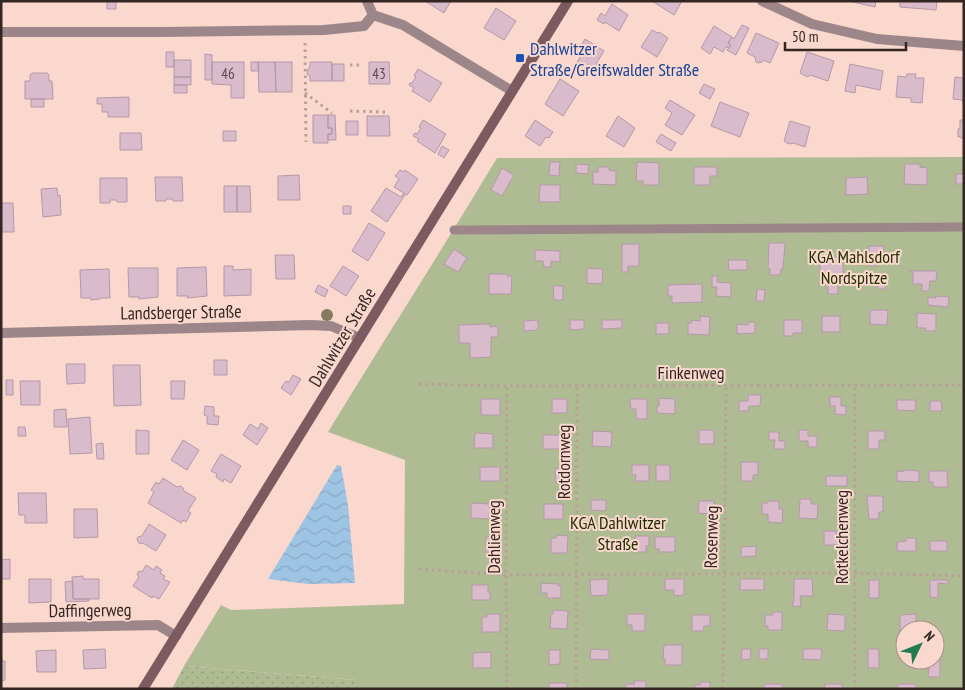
<svg xmlns="http://www.w3.org/2000/svg" width="965" height="690" font-family="'PT Sans Narrow',sans-serif">
	<style>
		.grass { fill: url(#grass-dots) }
		.garden { fill: #afbc93; fill-rule: evenodd }
		.water { fill: url(#water-waves) }
		.building { fill: #d9bbcc; stroke: #b598a9 }
		.lines { fill: none; stroke-linecap: round; stroke-linejoin: round }
		.path { stroke: #ba9f96; stroke-width: 3; stroke-dasharray: 2.5 4; stroke-linecap: butt }
		.lane { stroke: #9d8689; stroke-width: 9 }
		.street { stroke: #9d8689; stroke-width: 10 }
		.secondary { stroke: #7b5b60; stroke-width: 10 }
		.tree { fill: #847b5c }
		.transit-dot { fill: #1a4fb4; stroke: #fad8cd; stroke-width: 2 }
		.labels { text-anchor: middle; dominant-baseline: central; stroke-width: 4; stroke-linejoin: round; paint-order: stroke }
		.number-label { font-size: 15px; fill: #5c4b4c }
		.transit-label { font-size: 18px; fill: #164399; stroke: #fad8cd; text-anchor: start }
		.park-label { font-size: 18px; fill: #242f00; stroke: #fad8cd }
		.street-label { font-size: 18px; fill: #332622; stroke: #fad8cd }
	</style>
	<defs>
		<pattern id="grass-dots" width="8" height="8" patternUnits="userSpaceOnUse" patternTransform="scale(1.25)"><rect width="8" height="8" fill="#afbc93"/><path d="M2 2h.1M6 6h.1" fill="none" stroke="#97a17e" stroke-width="1.8" stroke-linecap="round"/></pattern>
		<pattern id="water-waves" width="16" height="10" patternUnits="userSpaceOnUse" patternTransform="scale(1.25)"><rect width="16" height="10" fill="#9ec4e4"/><path d="M0 5q4-4 8 0t8 0" fill="none" stroke="#89a8c3"/></pattern>
	</defs>
	<rect width="100%" height="100%" fill="#fad8cd"/>
	<path class="grass" d="M184,666L357,680V689H172Z"/>
	<path class="garden" d="M964,157V689H357V680L184,666L221,605L231,610L404,604L405,460L328,432C384,340 442,250 497,158ZM905,630H935V660H905Z"/>
	<path class="water" d="M337,465L341,466L348,505L355,583L308,584L268,579Z"/>
	<path class="building" d="M107,1H116V9H107Z
		M425,1H451L444,13Z
		M652,1H682L674,15Z
		M849,1H876L875,7Z
		M900,1H937L936,10L900,7Z
		M612,4L628,15L619,31L605,22L604,24L597,20L601,13L605,16Z
		M496,8L516,21L504,40L484,28Z
		M742,25L749,28L736,55L727,50L731,45L728,43L732,37L734,39Z
		M714,26L732,37L728,43L731,45L729,48L726,47L723,52L714,47L710,54L701,48Z
		M652,30L658,33L659,32L668,38L657,57L641,47Z
		M756,33L779,43L770,63L763,60L762,62L759,63L756,62L755,57L747,53Z
		M585,39L604,51L596,64L599,66L600,69L598,72L594,73L577,62L585,50L580,47Z
		M166,52H174V67H166Z
		M807,52L834,61L828,81L810,75L808,77L800,73Z
		M205,54L212,55V80H205Z
		M174,60H191V77H174Z
		M212,62H244V98H231V85L212,84Z
		M251,62H258L259,71H251Z
		M258,62H275L276,92H259Z
		M275,62H292V92H276Z
		M310,62H332V81H310V76L307,74L308,69L310,66Z
		M369,62H389L390,84H369Z
		M332,64H344V81H332Z
		M850,64L883,71L880,90L856,85L855,93L845,91Z
		M418,69L442,83L430,102L412,91L414,88L409,85L410,83H412L416,77L414,76Z
		M32,73H47L49,75V81H52L53,99H25V81H30V75Z
		M907,74H916L915,78H924L922,103L911,102V98L896,97L898,76L906,77Z
		M174,77H191V85H174Z
		M955,77L964,78V102H962L963,100L953,99Z
		M560,79L579,91L563,116L545,104Z
		M704,84L715,89L710,99L699,93Z
		M174,85H187V93H174Z
		M129,97V117H108V112H102V104H97V98Z
		M31,99H44V107H31Z
		M670,100L695,115L682,135L665,125L672,113L665,108Z
		M720,102L749,113L740,137L711,126Z
		M313,115H328V128H332V134H328V143H313Z
		M328,115H335L336,140H328V134H332V128H328Z
		M367,116H389L390,136H367Z
		M618,116L635,128L624,147L606,136Z
		M423,120L446,134L435,153L417,141L419,139L413,136L415,133L417,134L421,128L419,127Z
		M535,120L553,132L549,138L546,137L540,146L525,136Z
		M960,120H964V138H960V136L958,137V129H960Z
		M346,121H358V135H346Z
		M790,121L810,127L805,147L793,143L790,144L787,143L784,141Z
		M223,131H236V141H223Z
		M120,133H141L142,150H120Z
		M661,134L676,143L671,151L656,142Z
		M442,146L449,150L444,158L438,154Z
		M550,162H560L559,176L549,175Z
		M637,162L659,163V185H643V181H636Z
		M576,164L589,165L588,174L576,173Z
		M905,164H920V167L927,168V185L904,184Z
		M598,167H609V170L616,171V185L593,184V172H598Z
		M694,167H717V176H710V185H694Z
		M502,168L514,175L502,196L491,190Z
		M400,170L404,172L405,170L418,179L407,195L394,187L399,179L395,176Z
		M956,174H964V188V184H956Z
		M299,175L300,200H278V176Z
		M155,177H182L183,201H173V199H166V201H156Z
		M867,177L868,194L846,195V178Z
		M100,178H127V202H117V200H110V203H100Z
		M540,185H560V202H539Z
		M224,186H237V212H224Z
		M237,186H250L251,212H237Z
		M57,188L58,196L60,195L61,215L43,217L41,189Z
		M386,188L401,197L403,194L405,195L387,222L371,211Z
		M1,203H13L14,232H1Z
		M343,206H351V214H343Z
		M369,223L385,233L368,261L352,251Z
		M769,243H785L783,269H781L780,275H770V269L768,268Z
		M622,244H639V266H628V272H622Z
		M869,246H884L883,261L877,260V266H869Z
		M454,249L467,258L458,272L444,264Z
		M535,250L560,251V262L551,261V267H544L543,261H535Z
		M275,255H294L295,279H276Z
		M820,257H838L837,262H843V274H838V294H828V285H820Z
		M728,260H747V270H729Z
		M224,266H233V270L251,269V295L224,296Z
		M343,266L359,276L346,296L330,286Z
		M206,267L207,296L187,298L188,296H177V268Z
		M128,268H158V297L139,299V297H129Z
		M587,268L603,269L602,284L587,283Z
		M109,269L110,298H100V299L91,300V298H81L80,270Z
		M910,271H937L936,281H930L929,291H922V284H913V272H910Z
		M489,274H507V276H512L511,294H489Z
		M712,276H718L717,282L731,283V297L716,296L717,287H712Z
		M878,276H886L885,289H878Z
		M702,284V302L672,303V296H668V285Z
		M318,285L328,290L325,297L315,292Z
		M553,286H563V300H554Z
		M757,289L765,290L764,301H756Z
		M936,296L949,297L948,307L928,305V297L936,298Z
		M870,310H888L887,325L870,324Z
		M917,313L936,314V331H925L926,328H917Z
		M700,316L710,317L709,335L688,334V323H691L692,320L700,321Z
		M822,316H840V332H822Z
		M538,320V330L524,331V321Z
		M570,320H584V329L570,330Z
		M602,320H622V328L602,329Z
		M784,320H802V333H793V336H784Z
		M748,322H755V333L737,334V324L748,325Z
		M656,323H669V334H656Z
		M490,324V327L498,326V337H491V357L470,358V343H459V325Z
		M214,360H227V375H214Z
		M66,364H85V383L67,384Z
		M113,365H140L141,405L114,406Z
		M293,375L301,379L291,395L281,388L286,381L289,382Z
		M6,380H13V395H6Z
		M20,381H40V405H21Z
		M171,381H185L184,399H171Z
		M748,395H761L760,406H749L748,411H739V401H748Z
		M830,397H841V406H846V415L835,414V406H830Z
		M659,398L675,399V414L657,413V406H659Z
		M481,399H500V415H481Z
		M552,399H567V413H552Z
		M630,399H647V419H636V409H631Z
		M897,400H916L915,411L897,410Z
		M930,401H941L942,411H930Z
		M205,406L214,407V416H219L218,425L207,424V416L204,415Z
		M66,409L67,427H54V410Z
		M90,417L92,453L70,454L68,419Z
		M261,423L268,428L257,445L243,435L250,424L258,429Z
		M18,427H25L26,436H18Z
		M136,430L149,431V454H136Z
		M699,430H714V444H699Z
		M799,430H808V436H817V447H808V441H799Z
		M593,431L612,432L611,447L592,446Z
		M868,431H885V440H879V449H868Z
		M769,432H779V441H785V449H774L775,440H769Z
		M475,433L493,434V448H474Z
		M543,435H562V449H543Z
		M183,440L199,450L187,470L171,460Z
		M103,443L104,459H97L96,444Z
		M221,454L241,466L231,483L224,479L223,482L216,477L217,474L211,471Z
		M741,462H758V475H753V481H741Z
		M632,465H649V481H635L636,475H632Z
		M656,465H670V481H656Z
		M480,467H500V481H480Z
		M556,468H570V476H567V483L555,482Z
		M903,470L919,471V482L897,481V471L903,472Z
		M929,471H947L948,487H933V482H929Z
		M826,476H847V486H826Z
		M163,478L177,487L181,486L183,488L184,491L196,498L188,511L191,513L186,522L183,520L181,523L148,503L154,492L151,490L156,482L159,484Z
		M18,493H46L47,523H25V515H19Z
		M867,496H883V512H879V519H869Z
		M800,499H811V504H818L817,519L799,518Z
		M591,500H606V511L591,510Z
		M699,501H714L713,514L698,513Z
		M768,501H779V509H783L782,523L768,522V514H762V503H768Z
		M471,503L490,504L489,519L471,518Z
		M544,504H563V519H544Z
		M74,509H97L98,537L74,538Z
		M149,524L166,535L156,551L143,543L140,544L138,542L137,539L138,537L142,536Z
		M824,531H836V534H844V545H824Z
		M557,535L568,536L567,553H551V538H556Z
		M635,536H649V546H646V552H635Z
		M486,537H499V552H486Z
		M655,537H675V552H659V549H655Z
		M906,538H916V551H897V542L906,541Z
		M930,541H947V551H930Z
		M756,546V556L741,557V547Z
		M10,559V579H1V560Z
		M146,565L154,570L156,566L162,570L160,573L165,576L163,579L170,582L159,599L153,596L152,598L133,586L139,577L137,574L139,571L142,572Z
		M83,576V579H99V599H73L72,577Z
		M29,579H51V602L29,603Z
		M608,579V594L606,595L591,596L590,580Z
		M665,579H684V595L674,596V590H665Z
		M740,579H764V590H740Z
		M794,579H812L813,596H800L801,606L793,607V601H794Z
		M869,580H879V598H869Z
		M930,580H948V584L938,583V598L930,597Z
		M73,581V599H89V601L66,602L65,582Z
		M541,583L558,584V586H561V598H547V593H541Z
		M472,585H488V592H490V600H472Z
		M553,610L568,611L567,629L550,628L551,614H553Z
		M773,612H782V630H768V626H765V615H773Z
		M487,614H500V632H482V617H487Z
		M627,614H645V631H632V625H627Z
		M828,614L845,615V631L827,630Z
		M916,614V630H905V633H900V615Z
		M692,615H710V626H704L703,631H692Z
		M664,645H682V665H665V659H663Z
		M105,649L106,668L84,669L83,650Z
		M591,649L609,650V660L590,659Z
		M742,649H751L750,660L741,659Z
		M759,649H768V659H759Z
		M803,649H822L821,660L803,659Z
		M868,649H879V668H868Z
		M935,649H940V677H928L929,668H925V660H935Z
		M56,650V672H37L36,651Z
		M549,650H560V664L549,665Z
		M491,652V668H473V653Z
		M1,661H5V680L1,681Z
		M634,681H646V689H626V684H635Z
		M700,682H710V689H695V685H700Z
		M549,683H567V689H549Z
		M764,684H782V689H764Z
		M825,684H842V689H825Z
		M898,684H916V689H898Z"/>
	<g class="lines">
		<path class="path" d="M305,43L306,142
			M350,65H363
			M305,93L332,113
			M350,111L386,112
			M419,384L507,386L964,385
			M419,569L506,575L855,573L964,576
			M507,689L506,575L507,386
			M576,689L577,385
			M723,689L726,385
			M855,689V385"/>
		<path class="lane" d="M454,230L964,227"/>
		<path class="street" d="M367,1L373,15L403,25L512,91
			M762,1L812,24L877,39L964,46
			M1,32H163L324,30L364,26L373,15
			M1,333L310,325L331,326L360,338
			M1,628L158,625L176,636"/>
		<path class="secondary" d="M143,689L568,1"/>
	</g>
	<circle class="tree" cx="327" cy="315" r="6"/>
	<rect class="transit-dot" x="515" y="53" width="10" height="10" rx="2.5"/>
	<g class="labels">
		<g class="number-label">
			<text x="228" y="73">46</text>
			<text x="379" y="73">43</text>
		</g>
		<g class="transit-label">
			<text x="530" y="48">Dahlwitzer<tspan x="530" dy="21">Straße/Greifswalder Straße</tspan></text>
		</g>
		<g class="park-label">
			<text x="854" y="256">KGA Mahlsdorf<tspan x="854" dy="21">Nordspitze</tspan></text>
			<text x="618" y="522">KGA Dahlwitzer<tspan x="618" dy="21">Straße</tspan></text>
		</g>
		<g class="street-label">
			<text transform="translate(181 312) rotate(-1)">Landsberger Straße</text>
			<text transform="translate(342 337) rotate(-59)">Dahlwitzer Straße</text>
			<text x="691" y="372">Finkenweg</text>
			<text transform="translate(563 462) rotate(-90)">Rotdornweg</text>
			<text transform="translate(493 537) rotate(-90)">Dahlienweg</text>
			<text transform="translate(711 537) rotate(-89)">Rosenweg</text>
			<text transform="translate(841 537) rotate(-90)">Rotkelchenweg</text>
			<text transform="translate(90 610) rotate(-1)">Daffingerweg</text>
		</g>
	</g>
	<rect width="965" height="690" fill="none" stroke="#332622" stroke-width="5"/>
	<g transform="translate(920 645) rotate(47)"><circle r="24" fill="#fad8cd" stroke="#aa9189"/>
	<path d="M0-4L9 19L0 12L-9 19Z" fill="#207b51"/>
	<text y="-8" font-size="14" font-weight="bold" text-anchor="middle" fill="#332622">N</text>
	</g>
	<path d="M785 42v8h121v-8" fill="none" stroke="#332622" stroke-width="2.5"/>
	<text x="792" y="42" font-size="15" fill="#332622" stroke="#fad8cd" stroke-width="4" paint-order="stroke">50 m</text>
</svg>
